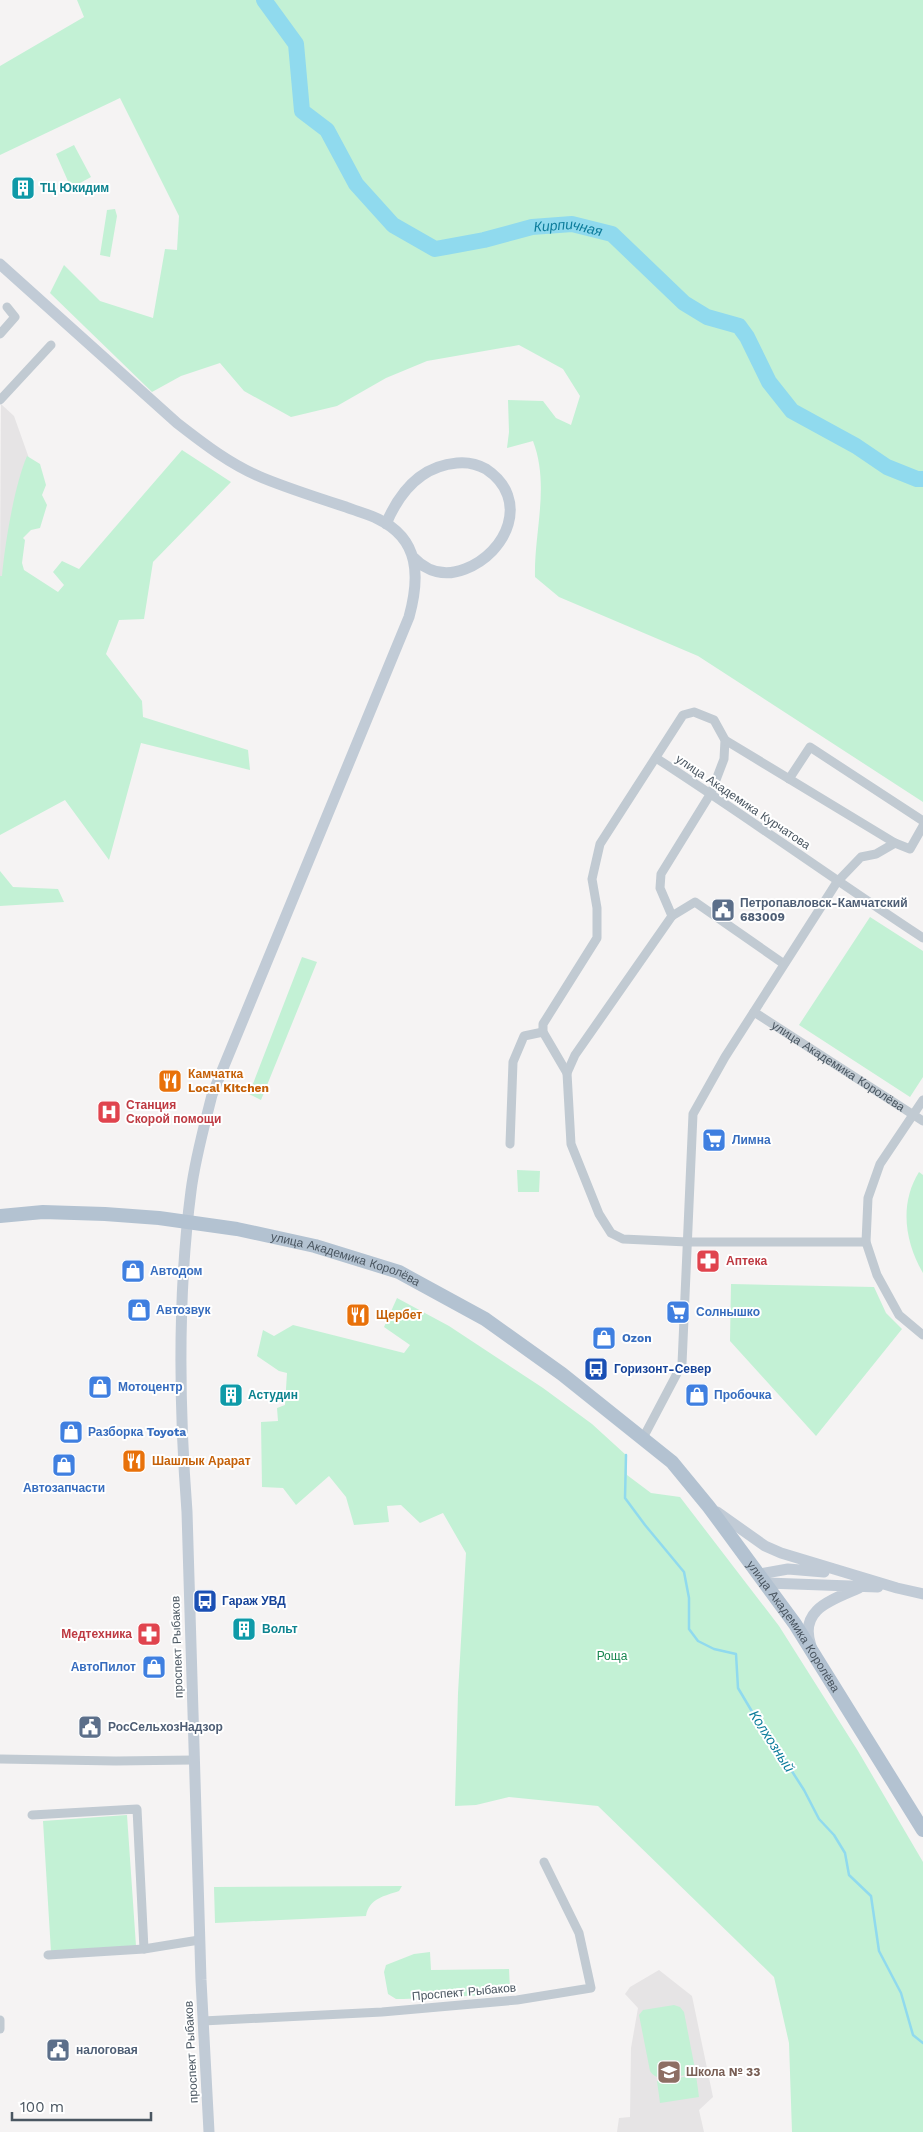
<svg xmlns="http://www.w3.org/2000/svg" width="923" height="2132" font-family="'Work Sans',sans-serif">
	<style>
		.education { fill: #e6e4e5 }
		.green { fill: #c3f1d5 }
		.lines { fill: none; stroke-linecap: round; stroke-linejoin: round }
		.stream { stroke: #90daee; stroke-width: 2.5 }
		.river { stroke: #90daee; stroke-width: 16 }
		.street { stroke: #c1cad2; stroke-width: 9 }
		.secondary { stroke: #c1cbd6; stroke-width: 11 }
		.primary { stroke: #b3c2d1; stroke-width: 14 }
		.labels { text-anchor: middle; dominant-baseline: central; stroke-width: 4; stroke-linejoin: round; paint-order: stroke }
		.culture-label { font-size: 12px; font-weight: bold; fill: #0d838f; stroke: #fff; text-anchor: start }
		.street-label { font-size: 12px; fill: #4a5661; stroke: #fff }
		.service-label { font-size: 12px; font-weight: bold; fill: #4e5e75; stroke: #fff; text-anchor: start }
		.food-label { font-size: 12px; font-weight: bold; fill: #c56008; stroke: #fff; text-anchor: start }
		.health-label { font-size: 12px; font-weight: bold; fill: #be3a42; stroke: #fff; text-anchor: start }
		.shop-label { font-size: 12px; font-weight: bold; fill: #366cbe; stroke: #fff; text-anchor: start }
		.transit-label { font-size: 12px; font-weight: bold; fill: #164399; stroke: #fff; text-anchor: start }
		.park-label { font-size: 12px; fill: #17864f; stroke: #fff }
		.education-label { font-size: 12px; font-weight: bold; fill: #785e54; stroke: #fff; text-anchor: start }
		.water-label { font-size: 14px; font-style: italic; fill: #0c7c9b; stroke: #fff }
	</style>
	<rect width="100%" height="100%" fill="#f5f3f3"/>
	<path class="education" d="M1,404L14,416L30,461L5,577L0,576Z
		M659,1970L692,1996L713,2097L699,2110L704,2132H617L619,2118L630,2117L631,2048L638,2008L625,1994L630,1987Z"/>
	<path class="green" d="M77,0H923V802L698,656L559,597L535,577C534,531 550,486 533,441L507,448L509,432L508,400L543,401L556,418L571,425L580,396L563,369L519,345L427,361L386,378L337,406L291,417L244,391L220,363L181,376L152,392L50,293L64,265L100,301L153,318L165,249L177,250L179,216L120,98L0,155V66L84,17Z
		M74,145L91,177L71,188L56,154Z
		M115,209L117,216L110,257L100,255L107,210Z
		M182,450L231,482L153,562L144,619L119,620L106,654L142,701L143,717L248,750L250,770L141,743L109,860L65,800L0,835V576H2C5,543 14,487 27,456L40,464L46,485L42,495L47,505L40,528L31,530L23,538L25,540L22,563L24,570L58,592L64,585L53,572L62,561L79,569Z
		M0,871L13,887L58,889L64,902L0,906Z
		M870,917L923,951V1077L910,1097L799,1025Z
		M302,957L317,962L261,1100L249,1094Z
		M517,1170L540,1171L539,1192H518Z
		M919,1172L923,1175V1273C905,1242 899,1204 919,1172Z
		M731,1284L874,1287L886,1313L902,1329L816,1436L730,1341Z
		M397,1298L449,1326L543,1388L592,1424L626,1455L627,1475L651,1493L680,1497L779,1626L858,1751L923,1862V2132H792L789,2043L774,1977L598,1806L509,1797L476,1805L455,1806L458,1693L466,1553L443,1513L420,1523L401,1505L387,1506L389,1522L354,1525L346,1497L329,1476L296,1505L283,1488L262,1487L261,1422L278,1421L277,1408L285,1405L287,1373L279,1371L257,1356L263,1330L274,1336L293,1325L404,1353L410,1345L384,1327Z
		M127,1815L136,1946L51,1952L43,1821Z
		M402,1886L399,1891C385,1896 369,1898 366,1916L215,1923L214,1887Z
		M430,1952L431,1970L509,1969L510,1991L507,1994L404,1999H396L388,1994L384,1972L386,1965L414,1954Z
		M674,2005L680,2007L684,2012L695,2069L691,2074C678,2076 658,2084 650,2071L639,2015L643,2010Z
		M696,2075L699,2097L660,2103L657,2081Z"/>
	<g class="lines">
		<path class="stream" d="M626,1455L625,1498L645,1525L684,1572L689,1598V1629L698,1641L714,1649L736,1654L738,1688L760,1725L768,1734L804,1790L819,1819L834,1835L845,1853L849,1875L871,1896L879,1951L901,1993L913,2035L923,2043"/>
		<path class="river" id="s1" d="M264,0L296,44L302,111L327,130L356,184L393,225L435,249L484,240L532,227L572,224L612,234L684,303L707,317L739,326L747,337L769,382L792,411L856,446L887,467L917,479H923"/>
		<g class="street">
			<path d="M0,334L15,317L7,307"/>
			<path d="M0,400L51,345"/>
			<path d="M656,758C746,816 833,879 923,938"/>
			<path d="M789,779L810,747L923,821"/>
			<path d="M895,843L910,849L923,826"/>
			<path d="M784,964L695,902L672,916L575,1055L567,1073L571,1144L599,1214L611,1233L623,1239L687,1242H866"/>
			<path id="s2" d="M754,1012L923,1121"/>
			<path d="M567,1073L543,1032V1024L597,938V908L592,879L600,844L683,715L694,712L714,720L725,740L724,759L711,793L661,874L660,888L672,916"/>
			<path d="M923,1100L880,1164L868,1198L866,1242L877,1275L899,1315L923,1335"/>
			<path d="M510,1144L513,1062L524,1036L543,1032"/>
			<path d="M643,1438L682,1364L693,1114L725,1057L837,882L861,857L876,854L895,843L725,740"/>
			<path d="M0,1759L116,1761L193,1760"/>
			<path d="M32,1815L137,1809L144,1949L199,1940"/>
			<path d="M48,1955L144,1949"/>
			<path d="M0,2020V2029"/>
			<path d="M203,2021L382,2012L517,2000L591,1988L579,1933L544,1862"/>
		</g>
		<path class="secondary" d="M0,264L177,423C204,444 231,465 263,478C290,489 318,498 346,507C356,511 368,514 378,519C420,539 420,577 409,617L212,1095C204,1127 195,1159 191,1191C177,1298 179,1406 187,1512L201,1980L209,2132
			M386,524C399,493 421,466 457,463C467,462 477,464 486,469C531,499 507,553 465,569C445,577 427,572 413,557
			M717,1512L765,1546L781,1553L897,1588L923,1594
			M760,1574L788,1569L824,1572
			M767,1583L878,1587
			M811,1646C798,1609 832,1600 859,1588"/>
		<path class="primary" id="s3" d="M0,1216L43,1212L105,1214L159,1218L237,1229L315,1246L399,1272L485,1319L562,1374L672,1462L709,1507L795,1624L923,1830"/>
	</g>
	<defs>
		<g id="building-square" transform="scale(1.25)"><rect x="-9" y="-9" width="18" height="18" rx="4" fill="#0f9aa8" stroke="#fff"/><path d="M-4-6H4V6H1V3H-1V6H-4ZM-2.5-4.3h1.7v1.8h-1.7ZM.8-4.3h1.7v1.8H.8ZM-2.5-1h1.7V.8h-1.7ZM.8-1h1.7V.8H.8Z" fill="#fff"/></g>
		<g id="civic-square" transform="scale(1.25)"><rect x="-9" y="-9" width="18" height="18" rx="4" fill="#5c6f8a" stroke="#fff"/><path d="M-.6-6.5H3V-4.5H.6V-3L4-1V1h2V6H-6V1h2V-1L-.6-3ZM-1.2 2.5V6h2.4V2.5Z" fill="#fff"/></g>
		<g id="restaurant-square" transform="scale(1.25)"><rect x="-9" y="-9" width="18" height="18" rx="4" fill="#e8710a" stroke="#fff"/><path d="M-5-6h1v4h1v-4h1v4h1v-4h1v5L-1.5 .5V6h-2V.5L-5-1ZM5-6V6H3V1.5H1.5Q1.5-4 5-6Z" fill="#fff"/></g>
		<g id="hospital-square" transform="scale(1.25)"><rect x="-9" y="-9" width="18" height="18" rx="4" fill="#e0444e" stroke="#fff"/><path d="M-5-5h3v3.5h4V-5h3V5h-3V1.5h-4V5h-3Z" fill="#fff"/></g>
		<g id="supermarket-square" transform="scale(1.25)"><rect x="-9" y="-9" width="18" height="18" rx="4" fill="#3f7fe0" stroke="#fff"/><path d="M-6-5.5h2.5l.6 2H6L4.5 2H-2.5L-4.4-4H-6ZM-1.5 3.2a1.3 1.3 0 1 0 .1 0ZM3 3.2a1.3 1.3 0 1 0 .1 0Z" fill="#fff"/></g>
		<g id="pharmacy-square" transform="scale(1.25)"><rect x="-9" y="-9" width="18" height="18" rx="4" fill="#e0444e" stroke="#fff"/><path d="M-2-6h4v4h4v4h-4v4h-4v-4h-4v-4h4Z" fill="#fff"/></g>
		<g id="shop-square" transform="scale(1.25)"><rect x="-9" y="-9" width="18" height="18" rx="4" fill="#3f7fe0" stroke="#fff"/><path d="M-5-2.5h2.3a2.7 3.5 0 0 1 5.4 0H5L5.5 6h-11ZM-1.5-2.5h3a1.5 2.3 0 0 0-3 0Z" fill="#fff"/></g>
		<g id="bus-square" transform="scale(1.25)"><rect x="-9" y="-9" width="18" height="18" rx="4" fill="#1a4fb4" stroke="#fff"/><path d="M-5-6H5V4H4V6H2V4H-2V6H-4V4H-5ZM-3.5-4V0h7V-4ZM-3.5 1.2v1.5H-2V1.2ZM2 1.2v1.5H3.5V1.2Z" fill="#fff"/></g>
		<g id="school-square" transform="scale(1.25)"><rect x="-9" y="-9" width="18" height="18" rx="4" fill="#8d6e63" stroke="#fff"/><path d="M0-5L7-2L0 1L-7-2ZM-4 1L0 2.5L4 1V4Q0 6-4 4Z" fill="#fff"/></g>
	</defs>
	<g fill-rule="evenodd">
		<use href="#building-square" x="23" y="188"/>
		<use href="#civic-square" x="723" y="910"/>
		<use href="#restaurant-square" x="170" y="1081"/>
		<use href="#hospital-square" x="109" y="1112"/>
		<use href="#supermarket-square" x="714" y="1140"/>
		<use href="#pharmacy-square" x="708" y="1261"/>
		<use href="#shop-square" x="133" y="1271"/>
		<use href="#shop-square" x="139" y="1310"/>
		<use href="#supermarket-square" x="678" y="1312"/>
		<use href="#restaurant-square" x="358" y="1315"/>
		<use href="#shop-square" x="604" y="1338"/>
		<use href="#bus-square" x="596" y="1369"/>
		<use href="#shop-square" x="100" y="1387"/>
		<use href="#building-square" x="231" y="1395"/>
		<use href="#shop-square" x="697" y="1395"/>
		<use href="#shop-square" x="71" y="1432"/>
		<use href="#restaurant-square" x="134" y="1461"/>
		<use href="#shop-square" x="64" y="1465"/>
		<use href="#bus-square" x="205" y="1601"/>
		<use href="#building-square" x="244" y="1629"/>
		<use href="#pharmacy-square" x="149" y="1634"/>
		<use href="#shop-square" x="154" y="1667"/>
		<use href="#civic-square" x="90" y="1727"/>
		<use href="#civic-square" x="58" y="2050"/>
		<use href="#school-square" x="669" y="2072"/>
	</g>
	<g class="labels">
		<g class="culture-label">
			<text x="40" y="188">ТЦ Юкидим</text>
			<text x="248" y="1395">Астудин</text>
			<text x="262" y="1629">Вольт</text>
		</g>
		<g class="street-label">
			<text transform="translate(743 802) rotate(34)">улица Академика Курчатова</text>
			<text stroke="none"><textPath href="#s2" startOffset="100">улица Академика Королёва</textPath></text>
			<text stroke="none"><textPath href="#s3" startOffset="351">улица Академика Королёва</textPath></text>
			<text stroke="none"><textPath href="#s3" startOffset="944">улица Академика Королёва</textPath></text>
			<text transform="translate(177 1647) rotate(-92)">проспект Рыбаков</text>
			<text transform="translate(464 1992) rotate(-5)">Проспект Рыбаков</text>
			<text transform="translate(191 2052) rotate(-93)">проспект Рыбаков</text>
		</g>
		<g class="service-label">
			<text x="740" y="903">Петропавловск-Камчатский<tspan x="740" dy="14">683009</tspan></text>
			<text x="108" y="1727">РосСельхозНадзор</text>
			<text x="76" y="2050">налоговая</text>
		</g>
		<g class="food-label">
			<text x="188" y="1074">Камчатка<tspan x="188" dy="14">Local Kitchen</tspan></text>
			<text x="376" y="1315">Щербет</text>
			<text x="152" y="1461">Шашлык Арарат</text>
		</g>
		<g class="health-label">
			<text x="126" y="1105">Станция<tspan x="126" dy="14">Скорой помощи</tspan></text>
			<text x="726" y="1261">Аптека</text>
			<text x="132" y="1634" text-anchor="end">Медтехника</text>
		</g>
		<g class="shop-label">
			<text x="732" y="1140">Лимна</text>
			<text x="150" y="1271">Автодом</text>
			<text x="156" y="1310">Автозвук</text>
			<text x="696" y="1312">Солнышко</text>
			<text x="622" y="1338">Ozon</text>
			<text x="118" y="1387">Мотоцентр</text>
			<text x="714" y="1395">Пробочка</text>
			<text x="88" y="1432">Разборка Toyota</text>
			<text x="64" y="1488" text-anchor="middle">Автозапчасти</text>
			<text x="136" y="1667" text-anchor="end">АвтоПилот</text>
		</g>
		<g class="transit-label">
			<text x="614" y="1369">Горизонт-Север</text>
			<text x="222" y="1601">Гараж УВД</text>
		</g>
		<g class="park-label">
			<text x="612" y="1656">Роща</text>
		</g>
		<g class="education-label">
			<text x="686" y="2072">Школа № 33</text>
		</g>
		<g class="water-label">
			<text stroke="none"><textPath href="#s1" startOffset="454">Кирпичная</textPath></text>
			<text transform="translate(772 1741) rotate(57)">Колхозный</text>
		</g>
	</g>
	<path d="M12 2112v8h139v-8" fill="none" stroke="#4a5661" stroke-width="2.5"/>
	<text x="20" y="2112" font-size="15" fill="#4a5661" stroke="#ffffff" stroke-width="4" paint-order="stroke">100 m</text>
</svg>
